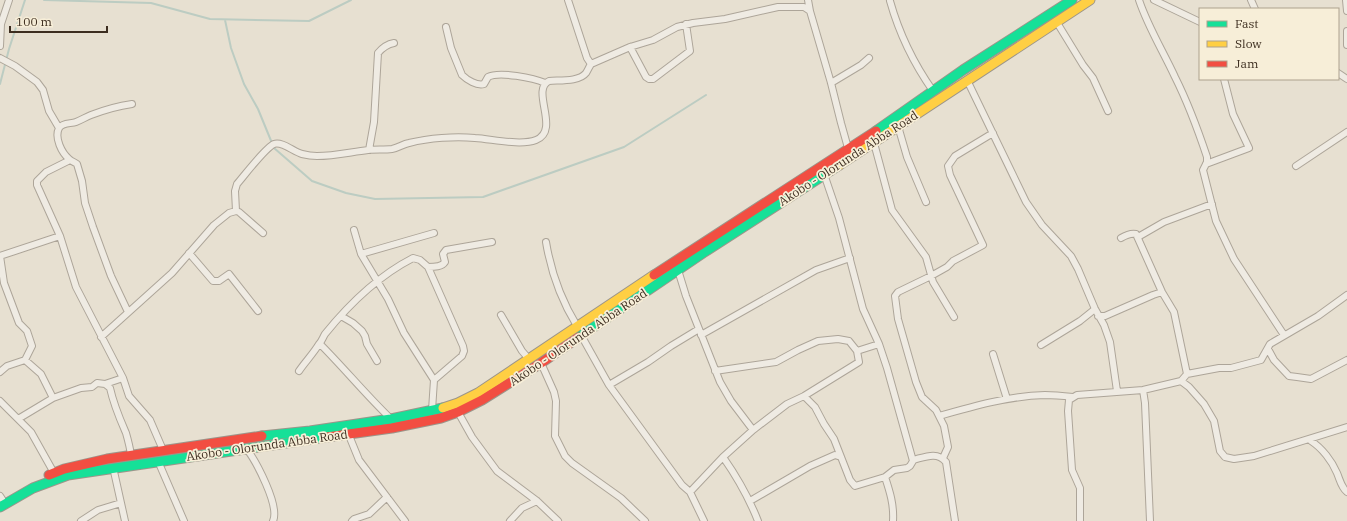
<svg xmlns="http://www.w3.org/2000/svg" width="1347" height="521" font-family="'IBM Plex Serif',serif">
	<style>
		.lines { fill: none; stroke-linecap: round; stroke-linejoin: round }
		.stream { stroke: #bcccc2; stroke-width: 2 }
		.street-casing { stroke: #ada599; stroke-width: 8 }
		.fast-casing { stroke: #9c958a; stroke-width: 11 }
		.slow-casing { stroke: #9c958a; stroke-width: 11 }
		.jam-casing { stroke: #9c958a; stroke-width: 11 }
		.street { stroke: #efebe3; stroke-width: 6 }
		.fast { stroke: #16e098; stroke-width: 9 }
		.slow { stroke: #ffcf43; stroke-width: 9 }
		.jam { stroke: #f24e42; stroke-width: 9 }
		.labels { text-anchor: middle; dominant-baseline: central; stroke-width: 3.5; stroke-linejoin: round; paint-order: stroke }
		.street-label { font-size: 12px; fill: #3d2e20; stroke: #f7eed8 }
	</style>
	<rect width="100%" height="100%" fill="#e7e0d1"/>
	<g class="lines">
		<path class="stream" d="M44,0L151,3L210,19L309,21L351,0
			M225,20L231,48L244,84L258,109L274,148L312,181L346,193L375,199L483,197L624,147L706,95
			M0,84L9,49L25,0"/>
		<g class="street-casing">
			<path id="street" d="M568,0L587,58L591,64
				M808,0L810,11
				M1139,0C1148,27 1163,51 1175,77C1188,103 1198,130 1207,157V162L1203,170L1216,221L1234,259L1284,335
				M1154,0L1200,22
				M1251,0L1255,9
				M1346,0L1347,11
				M890,1C899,33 914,64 933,91
				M1056,21L1083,65L1093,78L1108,111
				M446,27L451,48L462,75C467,80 477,86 484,84L488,77C499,71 534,78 545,83
				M1347,31V45
				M0,46L1,24L9,0
				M630,47L646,77L649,79H653L690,51L686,24
				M0,58L15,66L37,82L43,90L49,111L59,128
				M1338,73L1347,79
				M967,80L1026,202L1042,225L1071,256L1078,269L1095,309L1104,325L1110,342L1117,391
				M831,83L861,65L869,58
				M898,126L907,157L926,202
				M874,143L892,210L926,257L933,282L954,317
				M369,150L374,122L378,53C383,47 388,44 394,43
				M70,160L46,172L37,181V185L60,236L76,287L123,378L129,396L150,420L163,450
				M1206,164L1249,148L1233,114L1224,79
				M1296,166L1347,132
				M236,211L235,191L237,184C244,176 265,148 274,144C282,141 294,152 302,154C306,155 312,156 317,156C334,156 351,152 368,150C376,149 384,150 392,149C398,148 403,144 409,143C429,138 455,136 475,138C492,139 520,146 536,140C561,130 530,90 549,81C559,80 579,82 586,73C588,70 589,67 591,64L630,47L653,40L677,27L693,23L725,19L778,7H804L810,11L831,83L841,123L848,148
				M354,230L361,254L388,299L404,333L434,380L432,410
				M1138,237L1164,222L1212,204
				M1121,238C1126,235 1131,233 1136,234L1162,292L1174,312L1187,374
				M546,242C551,272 561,300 577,326
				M189,253L213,281H219L229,274L258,311
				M361,254L434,233
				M0,256L60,236
				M428,267L463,346L464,351L462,356L434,380
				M678,270L686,296L720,382L731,401L753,430
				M128,312L111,276L93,227L85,203L82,181L77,164C74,162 71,161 69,159C62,153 54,138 59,128C63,122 71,124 76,122C81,120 86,117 91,115C104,110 118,106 132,104
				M501,315L522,351L528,358
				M341,316L353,323L362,331L365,336L367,344L377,361
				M1098,316H1105L1153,295L1162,292
				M581,335L609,385L682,485L690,492L704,521
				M701,335L816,270L850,258
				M101,337L172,273L214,225L229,213L236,211L239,212L263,233
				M320,344C344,368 366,395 391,419
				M1041,345L1080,321L1095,309
				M1268,349L1274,360L1289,376L1297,377L1311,379L1347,360
				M857,351L879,344
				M993,354L1007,399
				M25,360L41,374L53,398
				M541,363L554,392L556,401L555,436L565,456L572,463L621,498L645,521
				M299,371C305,362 313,354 319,344C322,341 323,337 325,334C350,303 378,276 413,258L420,260L428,267C434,267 442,267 445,262L443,254L446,250L492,242
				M0,372L7,366L25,360L32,346L27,331L19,323L4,283L0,256
				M1181,381L1189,387L1204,404L1214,421L1220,451L1225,457L1234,459L1254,456L1347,427
				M105,384L123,378
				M609,385L648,362L671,346L699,329
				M1143,390L1145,403L1150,521
				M804,396L815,407L824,424L834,439L850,480L855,486L885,477L894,470L907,468L910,466L913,461L887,368L879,344L863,309L839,218L824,174
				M0,401L31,432L54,473
				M458,412L472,437L497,471L537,501L558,521
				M939,416C974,406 1009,396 1045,395C1054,395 1064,396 1073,397
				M18,419L53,398L81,388L92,387L97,383L105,384L110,388C114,406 119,417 126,433C128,440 130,448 131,455
				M348,433L359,460L405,521
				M1311,439V441C1322,448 1332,461 1337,473C1340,480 1341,487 1347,492
				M246,448C256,461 280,506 273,521
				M723,457C737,477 749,498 758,521
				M943,458L948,447L944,426L936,410L922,397L916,382L898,319L895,296L898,292L931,276L947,267L953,261L983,245L950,175L948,166L955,156L993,133
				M913,460C925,457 937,451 946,462L955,521
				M158,461L184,521
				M113,467L125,521
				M885,477C890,492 894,505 893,521
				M690,492L723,457L753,430L787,404L804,396L859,362L857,351L849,341L838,339L818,341L798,350L776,362L715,371
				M0,496L2,499
				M750,501L810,466L835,455L841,457
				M81,521L98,510L121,503
				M352,521L354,519L369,514L387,497
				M510,521L522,508L537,501
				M1080,521V488L1072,470L1068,411L1069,400L1077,395L1143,390L1181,381L1187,374L1219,368H1231L1261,360L1270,344L1318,316L1347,295"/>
		</g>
		<g class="fast-casing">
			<path id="fast" d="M876,131L963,70L1072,0
				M579,337L703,253L838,166
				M262,436L310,431L391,419L443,408
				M0,507L33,488L68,475L327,437"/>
		</g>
		<g class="slow-casing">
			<path id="slow" d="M838,166L1090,0
				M443,408L458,403L478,393L654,275"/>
		</g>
		<g class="jam-casing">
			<path id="jam" d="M654,275L876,131
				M327,437L392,428L441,418L458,412L482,400L541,363L579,337
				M49,475L64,469L107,459L262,436"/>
		</g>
		<use href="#street" class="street"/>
		<use href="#fast" class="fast"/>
		<use href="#slow" class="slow"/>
		<use href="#jam" class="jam"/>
	</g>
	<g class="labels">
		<g class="street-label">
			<text transform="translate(848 158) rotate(-33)">Akobo - Olorunda Abba Road</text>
			<text transform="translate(578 337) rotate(-34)">Akobo - Olorunda Abba Road</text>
			<text transform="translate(267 445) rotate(-8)">Akobo - Olorunda Abba Road</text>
		</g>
	</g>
	<rect x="1199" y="8" width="140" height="72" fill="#f7eed8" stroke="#ada18e"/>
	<rect x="1207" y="21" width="20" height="6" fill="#16e098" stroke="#ada18e"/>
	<text x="1235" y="28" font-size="12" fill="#3d2e20">Fast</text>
	<rect x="1207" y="41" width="20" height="6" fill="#ffcf43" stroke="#ada18e"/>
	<text x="1235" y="48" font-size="12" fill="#3d2e20">Slow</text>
	<rect x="1207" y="61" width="20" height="6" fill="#f24e42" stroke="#ada18e"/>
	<text x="1235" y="68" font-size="12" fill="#3d2e20">Jam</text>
	<path d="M10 26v6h97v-6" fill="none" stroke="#3d2e20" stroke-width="2"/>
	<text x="16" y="26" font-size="12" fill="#3d2e20" stroke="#f7eed8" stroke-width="3" paint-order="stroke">100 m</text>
</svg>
